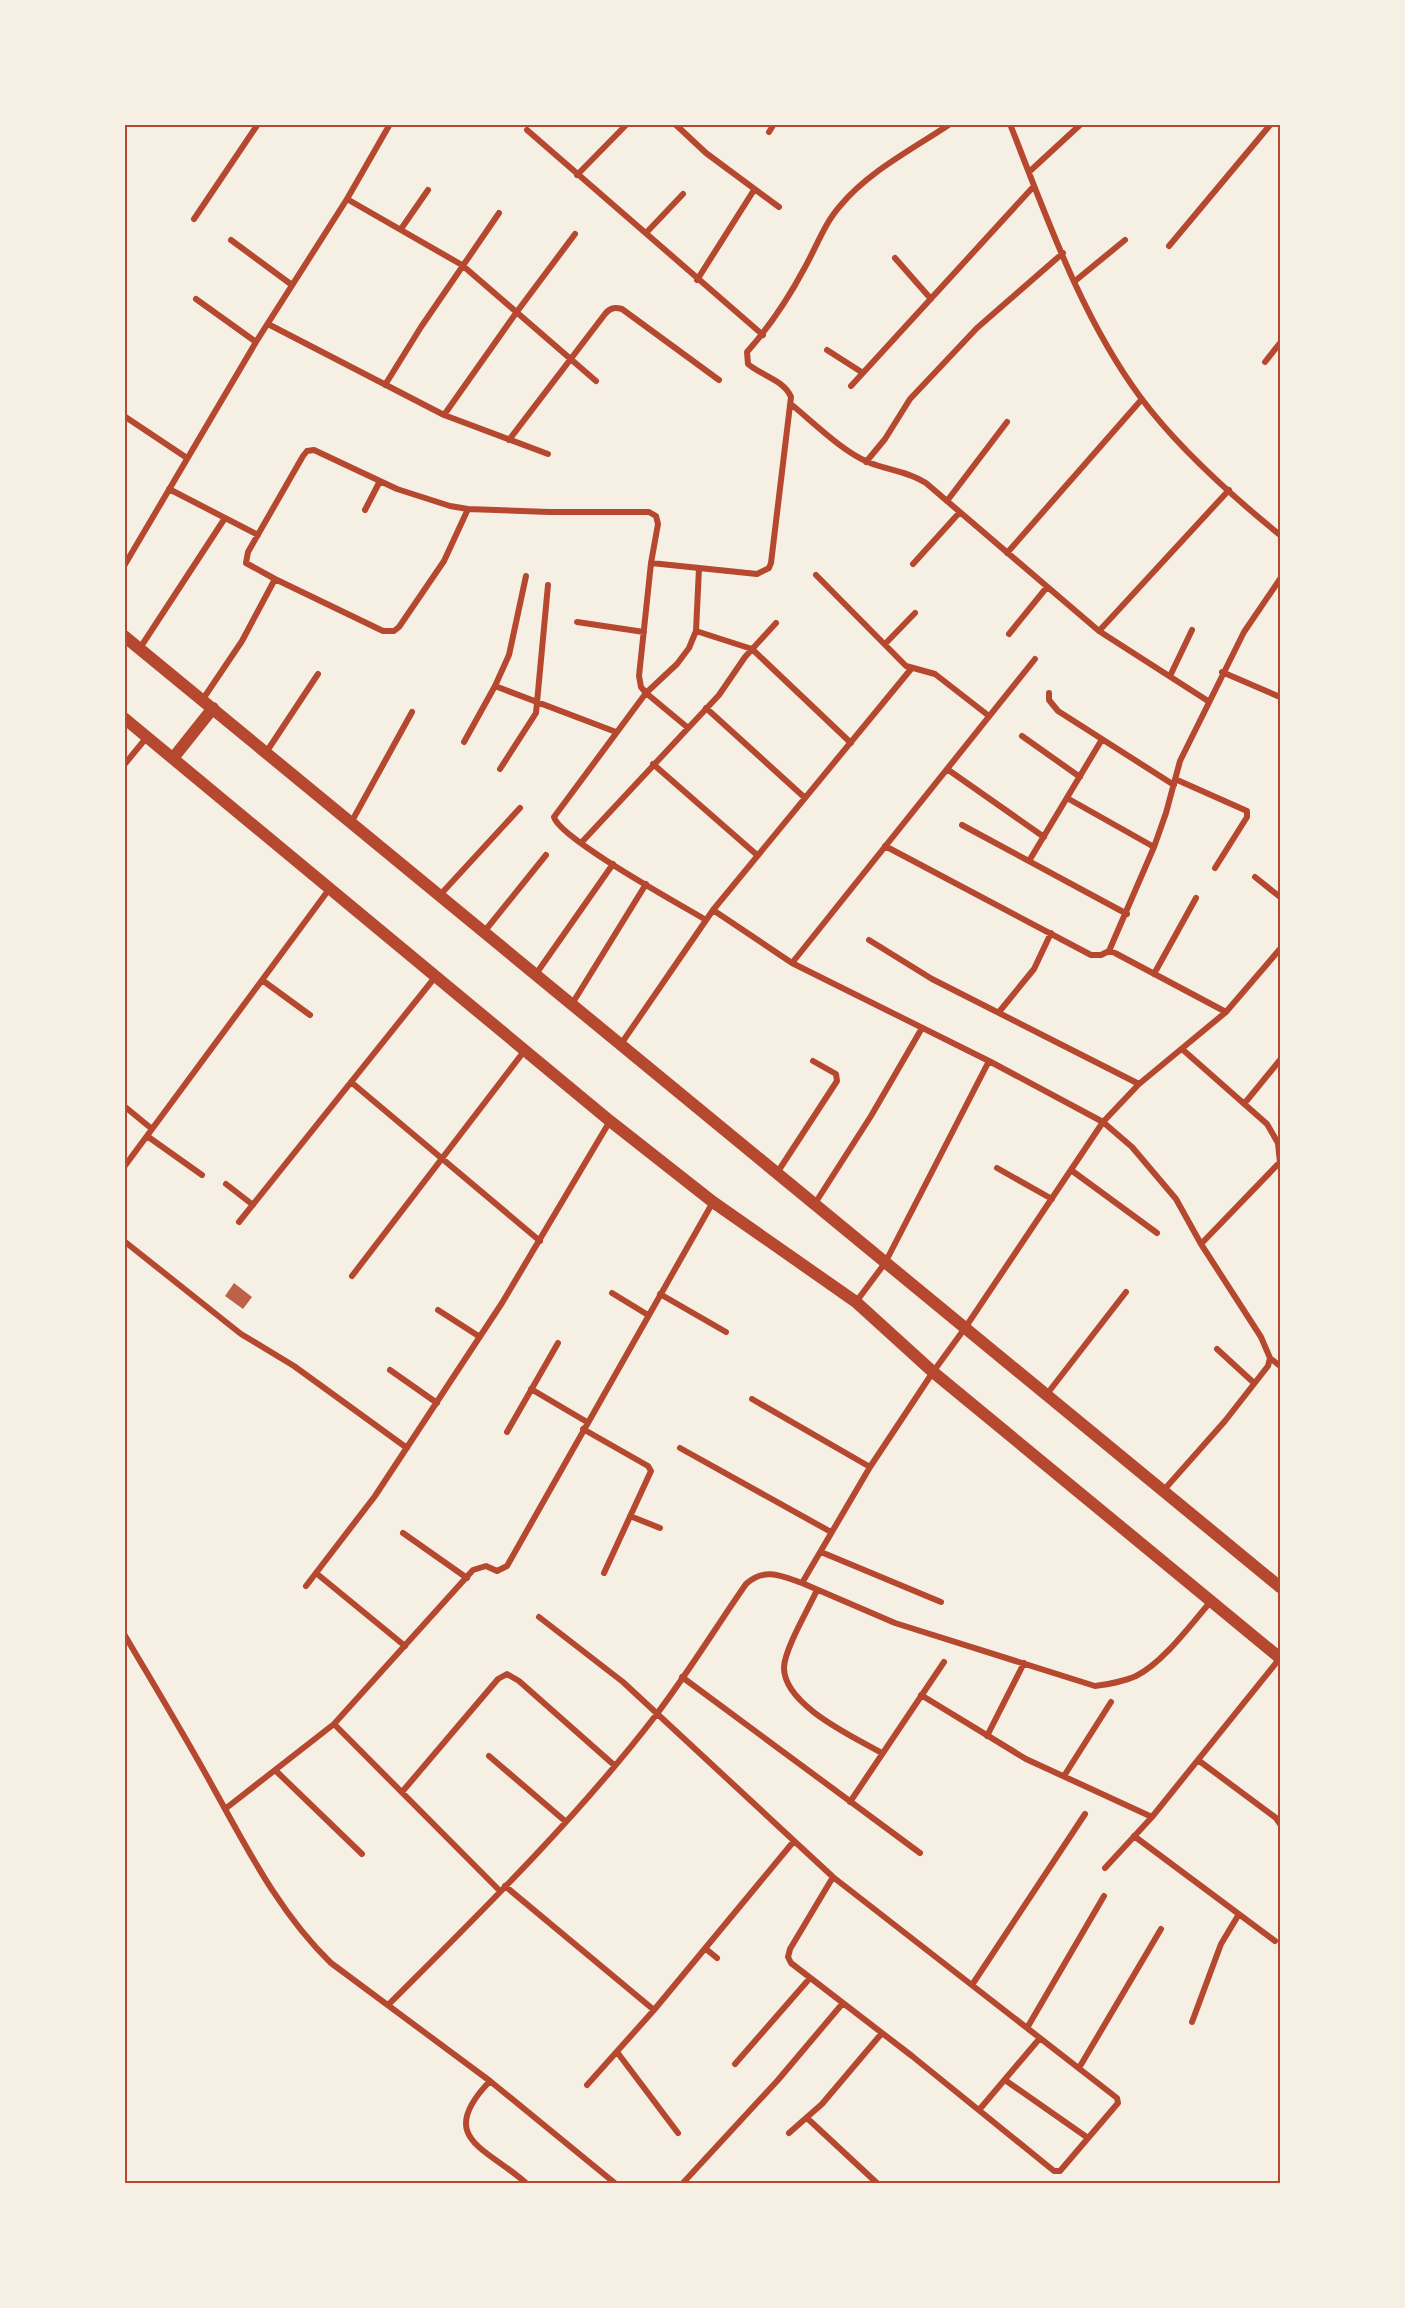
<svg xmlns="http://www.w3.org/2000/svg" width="1405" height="2308" font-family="Lato,sans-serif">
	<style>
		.building { fill: #bf614a }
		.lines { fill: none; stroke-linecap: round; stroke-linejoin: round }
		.minor { stroke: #b5482f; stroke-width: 6 }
		.secondary { stroke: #b5482f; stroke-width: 12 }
		.neatline { fill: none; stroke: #b5482f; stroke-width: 2 }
	</style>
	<rect width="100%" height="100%" fill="#f6efe4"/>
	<path class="building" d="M234,1283L252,1297L243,1309L225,1296Z"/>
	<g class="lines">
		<path class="minor" d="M675,124L706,153L779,207
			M1010,124C1047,218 1081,317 1141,398C1179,449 1232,496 1280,535
			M527,130L763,335
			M769,132L774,124
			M1029,172L1081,124
			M577,175L627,124
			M347,199L462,265L596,381
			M194,219L258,124
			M401,229L428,190
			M646,233L683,194
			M231,240L292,285
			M1169,246L1271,124
			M895,258L931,299
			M697,280L754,190
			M1075,281L1125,240
			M196,299L256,342
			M268,324L444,415L548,454
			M827,350L863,373
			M1265,362L1280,343
			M385,385L421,327L499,213
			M851,386L1034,186
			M792,405C814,423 842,451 868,462C889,471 905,470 926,483L1099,631L1208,701
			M444,415L516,313L575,234
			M124,416L187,458
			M509,440L605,314C610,308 614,307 622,309L719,380
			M866,462L885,439L910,399L977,328L1063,253
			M169,489L258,535
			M947,501L1007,422
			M468,509L444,561L399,627L394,631H383L275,579L246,563L248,552L303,456L307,451L314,450L397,489L450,506L468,509L549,512H649L656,516L658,524L651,563L639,676L641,687L646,693L687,727
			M365,510L380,481
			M1007,553L1142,399
			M651,563L757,574L769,568L771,563L791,397C784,380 762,376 748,364L747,352C770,326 788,299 804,269C816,248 824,224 840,206C869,171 913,149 950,124
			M913,564L959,513
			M124,566L256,342L347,199L390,124
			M699,568L696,631L689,648L677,664L646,693L554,817C559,838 681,905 706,920
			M816,575L906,666L935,674L989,716
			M577,622L644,632
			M696,631L752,649L851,743
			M1099,631L1229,490
			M1009,634L1047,587
			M885,644L915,613
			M140,648L225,518
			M1222,672L1280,697
			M1170,676L1192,630
			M495,686L616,732
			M1049,693V700L1058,711L1174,785
			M203,699L242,641L275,579
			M706,708L804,797
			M1022,736L1080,777
			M464,742L495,686L509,655L526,576
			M267,751L318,674
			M653,764L757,855
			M124,765L147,737
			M500,769L536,713L548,585
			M947,769L1044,837
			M1175,779L1247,811V817L1215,868
			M1067,798L1154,847
			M352,821L412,712
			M962,825L1127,914
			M581,843L719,695L745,657L776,623
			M885,846L1091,955H1101L1109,951L1115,953L1226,1012
			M1029,861L1101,741
			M1255,877L1280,897
			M440,895L520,808
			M713,910L792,963L989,1061L1103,1122L1132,1147L1176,1199L1201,1244L1261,1337L1270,1358
			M484,932L546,855
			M869,940L932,979L1139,1084
			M1109,951L1154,847L1166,813L1180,761L1244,632L1280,579
			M792,963L1035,659
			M536,974L613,864
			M1154,974L1196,898
			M262,980L310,1015
			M572,1004L646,884
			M999,1012L1034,969L1051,933
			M621,1044L713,910L911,669
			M1182,1049L1267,1124L1278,1143L1280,1163
			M351,1082L540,1241
			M1244,1104L1280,1060
			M124,1106L152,1129
			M147,1136L202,1175
			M124,1167L330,888
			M997,1168L1052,1199
			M1071,1170L1157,1233
			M777,1173L837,1081L836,1074L813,1061
			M226,1184L253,1205
			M814,1205L871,1116L922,1028
			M239,1222L436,976
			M124,1241L241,1334L294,1366L407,1448
			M1201,1244L1280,1162
			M352,1276L525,1050
			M612,1293L648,1315
			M660,1294L726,1332
			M856,1302L885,1263L989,1061
			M438,1310L480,1337
			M1217,1349L1254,1383
			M1270,1358L1280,1366
			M390,1370L437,1403
			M531,1389L587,1422
			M1047,1394L1126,1292
			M752,1399L870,1467
			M583,1429L648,1466L651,1471L604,1573
			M507,1432L558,1343
			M680,1448L831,1532
			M1163,1491L1225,1421L1268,1366L1270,1358
			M630,1516L660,1528
			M403,1533L467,1578
			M821,1552L941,1602
			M316,1573L405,1646
			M802,1583L895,1623L1095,1686C1109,1684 1123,1682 1136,1676C1163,1663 1192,1623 1212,1600
			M306,1586L375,1496L502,1303L610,1121
			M817,1590C809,1608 785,1648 784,1667C783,1705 854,1737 882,1753
			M539,1617L623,1682L833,1877L1117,2098L1118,2103L1060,2171H1054L912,2056L791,1963L788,1957L790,1949L833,1877
			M124,1634C154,1685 185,1736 214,1789C248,1850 280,1914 331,1963L490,2081L616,2184
			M682,1677L920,1853
			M921,1695L1026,1759L1152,1817
			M334,1724L500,1891
			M987,1736L1024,1663
			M489,1756L565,1821
			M1198,1760L1276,1818L1280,1824
			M275,1770L362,1854
			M1064,1776L1111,1702
			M402,1792L498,1679L507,1674L519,1681L614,1765
			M850,1802L944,1662
			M225,1809L334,1724L473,1570L486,1566L497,1571L507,1566L713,1202
			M1134,1836L1275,1941
			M1105,1868L1152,1817L1280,1658
			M505,1886L654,2010
			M706,1949L717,1958
			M972,1985L1085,1814
			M388,2005C481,1912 576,1819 656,1715C688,1673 716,1627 746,1584C764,1567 782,1576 802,1583L870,1467L933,1372L965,1328L1103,1122L1139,1084L1226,1012L1280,949
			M1192,2022L1221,1944L1239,1914
			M1027,2028L1104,1896
			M617,2052L678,2133
			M735,2064L810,1978
			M1079,2068L1161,1929
			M1005,2080L1088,2138
			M490,2081C434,2139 488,2148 527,2184
			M587,2085L654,2010L794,1841
			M979,2110L1040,2038
			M807,2118L878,2184
			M789,2133L822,2104L882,2033
			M682,2184L778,2080L843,2003"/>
		<path class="secondary" d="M124,636L1280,1587
			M124,718L610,1121L713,1202L856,1302L933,1372L1280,1658
			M174,757L213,708"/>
	</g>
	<rect width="1405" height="2308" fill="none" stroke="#f6efe4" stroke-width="252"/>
	<rect x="126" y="126" width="1153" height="2056" class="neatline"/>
</svg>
